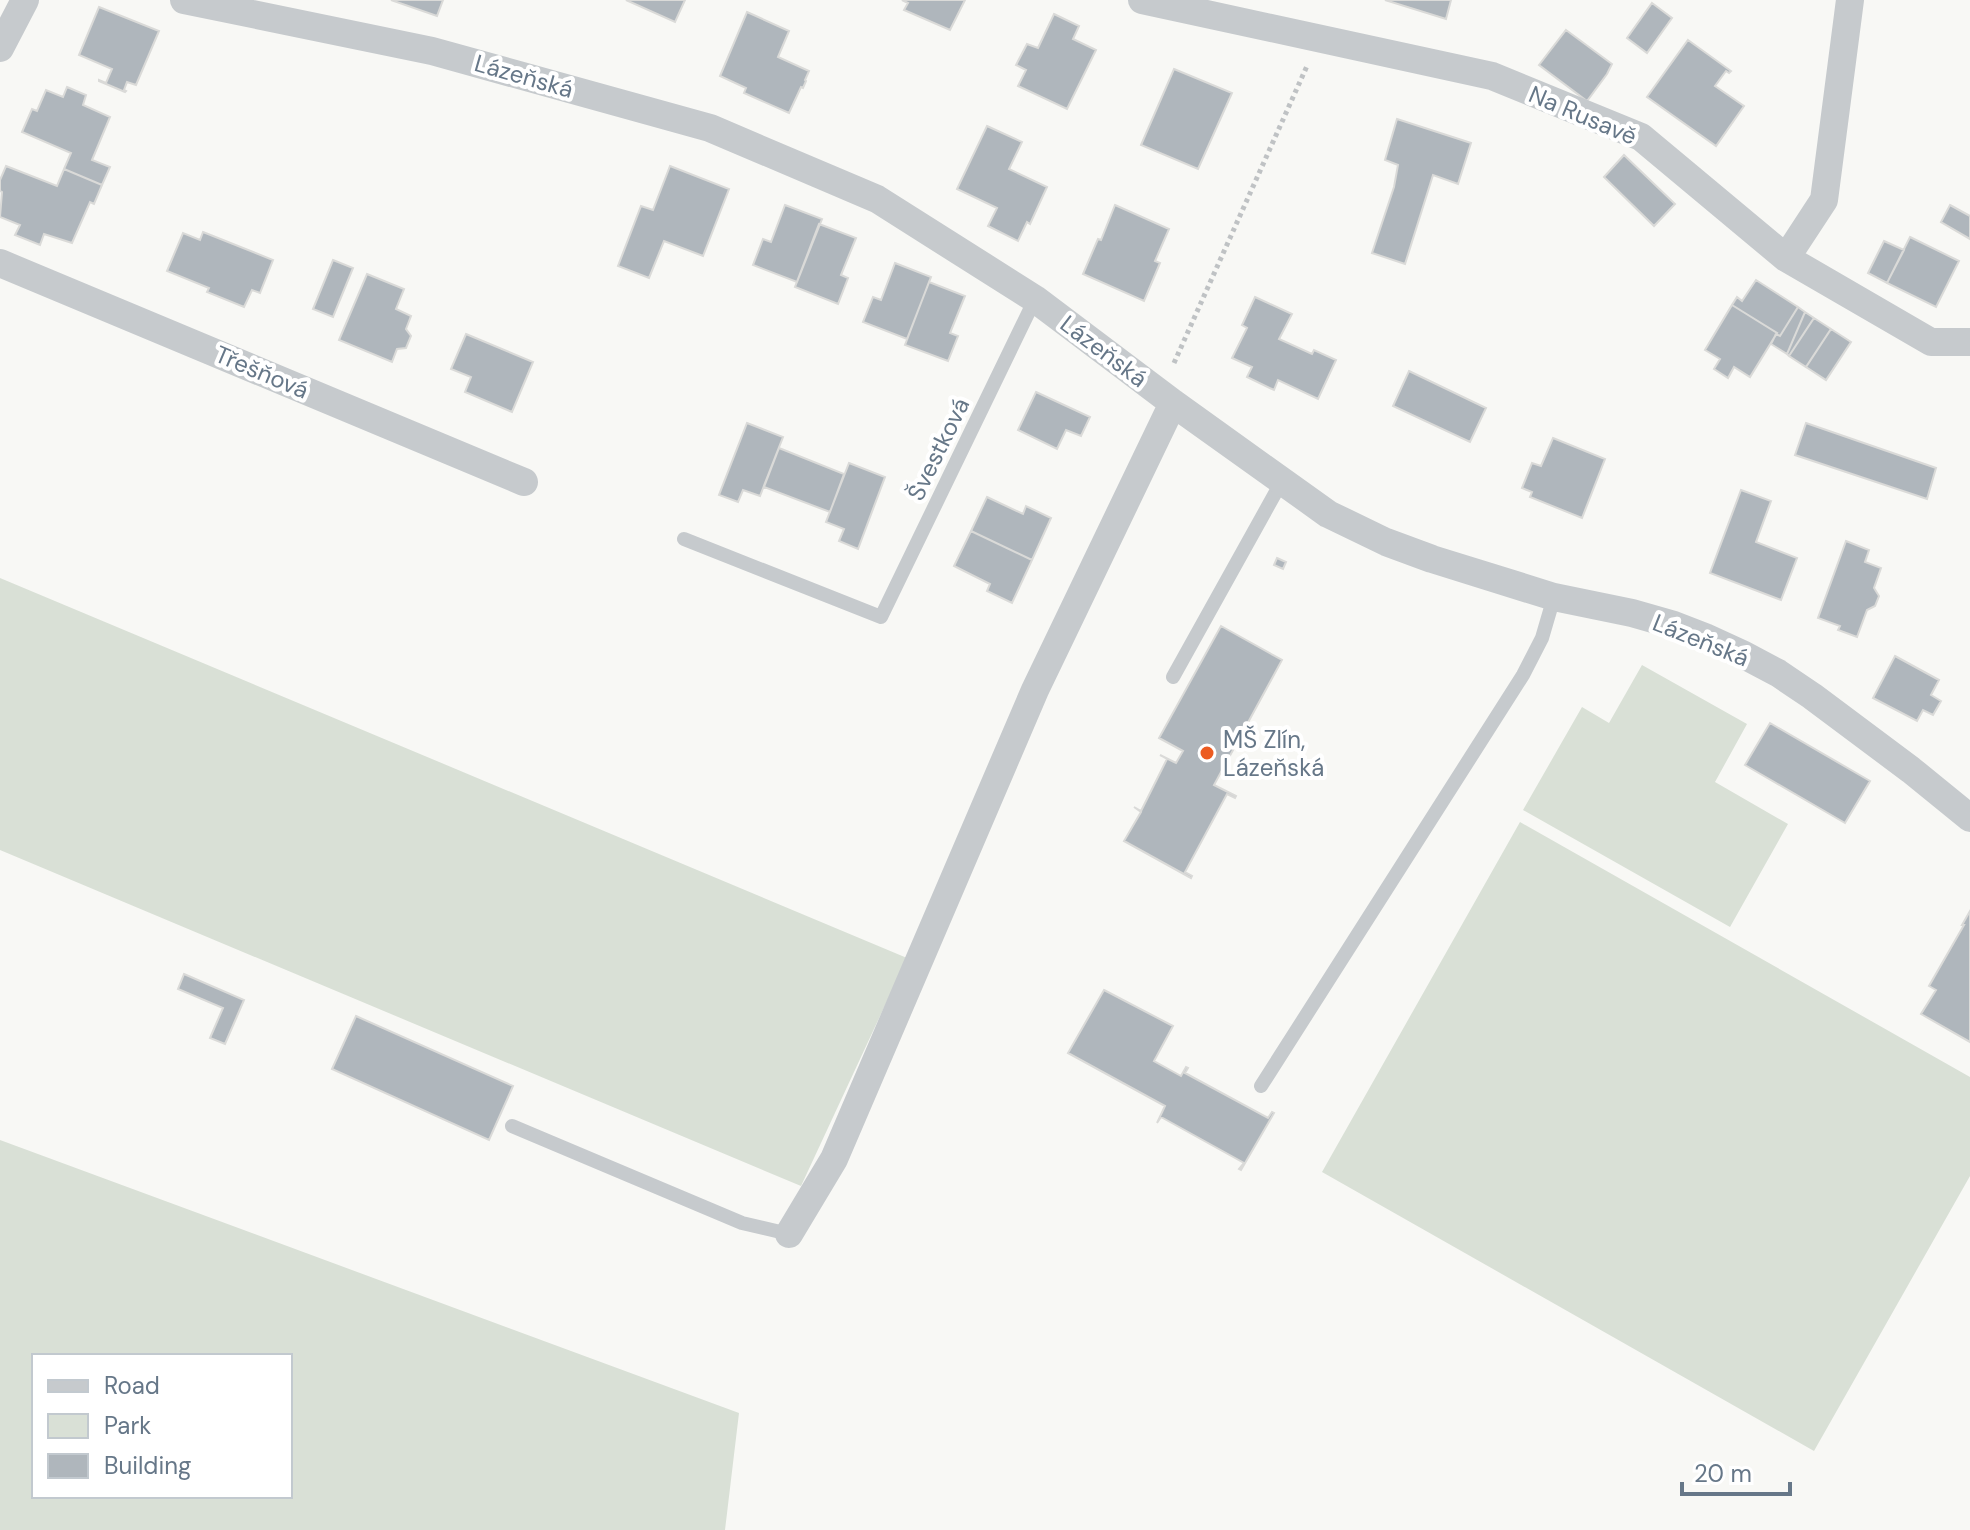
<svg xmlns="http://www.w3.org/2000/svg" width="1970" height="1530" font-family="'DM Sans',sans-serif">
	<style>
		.green { fill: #d9e0d6; fill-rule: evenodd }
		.building { fill: #afb6bc; stroke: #dadad8; stroke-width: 2 }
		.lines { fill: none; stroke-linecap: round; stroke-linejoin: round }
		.path { stroke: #bfc2c4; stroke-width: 5; stroke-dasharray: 4 4; stroke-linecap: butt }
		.service { stroke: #c6cacd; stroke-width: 14 }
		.minor { stroke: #c6cacd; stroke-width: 28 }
		.poi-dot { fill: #ec5b21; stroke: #fff; stroke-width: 3 }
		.labels { text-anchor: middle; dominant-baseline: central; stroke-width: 8; stroke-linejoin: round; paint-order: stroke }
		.street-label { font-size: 24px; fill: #678; stroke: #fff }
		.poi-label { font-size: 24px; fill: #678; stroke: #fff; text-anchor: start }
	</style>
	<rect width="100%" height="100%" fill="#f8f8f5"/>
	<path class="green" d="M0,578L907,958L801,1186L0,850Z
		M1642,665L1747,724L1715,782L1788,824L1730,927L1523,810L1582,707L1609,723Z
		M1520,822L1970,1077V1176L1814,1451L1322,1172Z
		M0,1140L739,1413L725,1530H0ZM34,1356H290V1496H34Z"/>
	<path class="building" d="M391,0H443L437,16Z
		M626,0H685L675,22Z
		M902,0H965L950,30L904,10L908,3Z
		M1385,0H1451L1446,19Z
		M1652,3L1672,18L1647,53L1627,38Z
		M99,7L159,31L136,85L127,82L124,90L126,91L125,92L99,81V80L106,83L112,69L79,55Z
		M747,12L789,31L778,57L809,71L805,80L806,81L803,88L801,87L789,113L744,93L746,88L720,76Z
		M1054,14L1079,26L1073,39L1096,50L1067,109L1018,86L1026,70L1016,65L1027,44L1038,48Z
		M1566,30L1612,64L1607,74L1587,101L1539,65Z
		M1688,40L1731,71L1729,73L1726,71L1715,86L1744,106L1716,146L1647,97Z
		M1174,69L1232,93L1198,169L1141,145Z
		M67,87L86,95L83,105L110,117L92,160L110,167L102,185L64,169L71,153L22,132L32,109L37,111L46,90L63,97Z
		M1397,119L1471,143L1458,184L1433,175L1405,264L1372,253L1394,187L1398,165L1385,160Z
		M987,126L1022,142L1009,169L1047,187L1030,224L1027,222L1018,241L988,226L997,208L957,189Z
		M1624,155L1675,204L1654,226L1604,177Z
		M6,166L57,186L64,169L102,185L94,204L90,202L72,243L44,234L40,245L15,235L20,225L0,217L2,192L0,191V180Z
		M670,166L729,189L703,256L664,241L649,278L618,266L641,206L653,210Z
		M785,205L822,219L797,282L753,265L763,239L771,242Z
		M1115,205L1169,229L1155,261L1160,263L1144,301L1083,274L1098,239L1101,240Z
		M1950,205L1970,216V239L1941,222Z
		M819,224L856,238L841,275L848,278L838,304L795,287Z
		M203,232L273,260L260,293L252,290L244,307L207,292L209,288L167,271L183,233L200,240Z
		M1910,237L1959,261L1936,307L1887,283Z
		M1884,241L1904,250L1887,283L1868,273Z
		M333,260L353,268L333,317L313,309Z
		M895,263L931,277L907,339L863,322L873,297L881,300Z
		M367,274L404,289L396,309L411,316L406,329L411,336L406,348L397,349L392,362L339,340Z
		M1756,280L1798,307L1780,336L1776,334L1777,333L1732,305L1737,297L1742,301Z
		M929,282L965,296L950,333L958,336L948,361L905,345Z
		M1255,297L1292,314L1279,339L1312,354L1314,350L1336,360L1318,399L1278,380L1274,390L1247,377L1252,367L1232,358L1247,328L1242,325Z
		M1732,305L1777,333L1750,377L1734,367L1728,378L1714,369L1720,359L1705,350Z
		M1798,307L1805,312L1787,354L1771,344L1776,334L1780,336Z
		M1805,312L1814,318L1789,356L1787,354Z
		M1814,318L1831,329L1806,367L1789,356Z
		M1831,329L1851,342L1826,380L1806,367Z
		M466,334L533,362L512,412L465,392L471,377L451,369Z
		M1409,371L1486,408L1470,442L1393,406Z
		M1036,392L1090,417L1081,436L1066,430L1057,449L1018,430Z
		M747,423L783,437L760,496L743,490L738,502L719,495Z
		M1806,423L1936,468L1927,499L1795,455Z
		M1553,438L1605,459L1582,518L1530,497L1532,492L1522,488L1532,463L1541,466Z
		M779,448L844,474L830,512L764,487Z
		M849,463L885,477L858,549L839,541L844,529L826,522Z
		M1741,490L1771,501L1756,542L1797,558L1781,600L1710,573Z
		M987,497L1023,514L1026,506L1051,518L1032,560L971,531Z
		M971,531L1032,560L1012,603L987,591L990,584L954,566Z
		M1846,541L1869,550L1865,562L1881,568L1874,588L1879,596L1875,606L1867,610L1857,637L1838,630L1840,626L1818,618Z
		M1277,558L1286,562L1283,569L1274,565Z
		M1221,626L1282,660L1214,785L1236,796L1235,798L1227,794L1185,872L1192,876L1191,878L1124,841L1141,812L1134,807L1141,811L1167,759L1160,755L1176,763L1183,751L1159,738Z
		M1895,656L1939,680L1931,695L1941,701L1933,715L1923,710L1917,721L1873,698Z
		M1770,723L1870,781L1845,823L1745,765Z
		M1970,911V1042L1921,1014L1936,990L1929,986L1964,925H1962Z
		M184,974L244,1000L225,1044L210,1038L223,1008L178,989Z
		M1104,990L1173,1026L1154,1061L1181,1076L1186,1067L1188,1068L1185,1073L1268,1118L1272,1112L1274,1113L1241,1170L1239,1169L1244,1163L1161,1117L1157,1123L1165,1106L1068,1053Z
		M356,1016L513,1086L489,1140L332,1069Z"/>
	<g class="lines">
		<path class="path" d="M1174,363L1307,66"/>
		<path class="service" d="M684,539L881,617L1035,299
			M1173,677L1282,481
			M1261,1086L1523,675L1542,638L1554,597
			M512,1126L742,1223L789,1234"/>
		<path class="minor" d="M184,0L432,51L710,128L877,199L1035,299L1173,403L1328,514L1386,542L1432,559L1554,597L1632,613L1674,625L1705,637L1742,654L1778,673L1812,696L1911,770L1970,818
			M1142,0L1492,76L1641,137L1786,258L1931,342H1970
			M0,48L25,0
			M1786,258L1824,200L1850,0
			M0,263L524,482
			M789,1234L834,1159L1035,690L1173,403"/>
	</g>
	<circle class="poi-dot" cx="1207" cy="753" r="8"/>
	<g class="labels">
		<g class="street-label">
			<text transform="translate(524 76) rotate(16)">Lázeňská</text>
			<text transform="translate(1583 115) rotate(23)">Na Rusavě</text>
			<text transform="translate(1104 351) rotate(37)">Lázeňská</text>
			<text transform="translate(262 372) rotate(23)">Třešňová</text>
			<text transform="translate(938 449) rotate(-64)">Švestková</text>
			<text transform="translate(1701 640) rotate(22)">Lázeňská</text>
		</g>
		<g class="poi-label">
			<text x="1223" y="739">MŠ Zlín,<tspan x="1223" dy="28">Lázeňská</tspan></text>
		</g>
	</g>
	<rect x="32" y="1354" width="260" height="144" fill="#ffffff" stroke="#c2c9cf" stroke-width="2"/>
	<rect x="48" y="1380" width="40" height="12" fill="#c6cacd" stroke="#c2c9cf" stroke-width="2"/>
	<text x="104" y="1394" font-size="24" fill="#667788">Road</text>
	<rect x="48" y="1414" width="40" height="24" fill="#d9e0d6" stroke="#c2c9cf" stroke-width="2"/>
	<text x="104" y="1434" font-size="24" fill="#667788">Park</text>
	<rect x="48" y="1454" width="40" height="24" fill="#afb6bc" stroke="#c2c9cf" stroke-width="2"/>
	<text x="104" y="1474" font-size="24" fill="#667788">Building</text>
	<path d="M1682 1482v12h108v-12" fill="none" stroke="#667788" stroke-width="4"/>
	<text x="1694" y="1482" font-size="24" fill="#667788" stroke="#ffffff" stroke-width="6" paint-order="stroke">20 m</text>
</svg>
